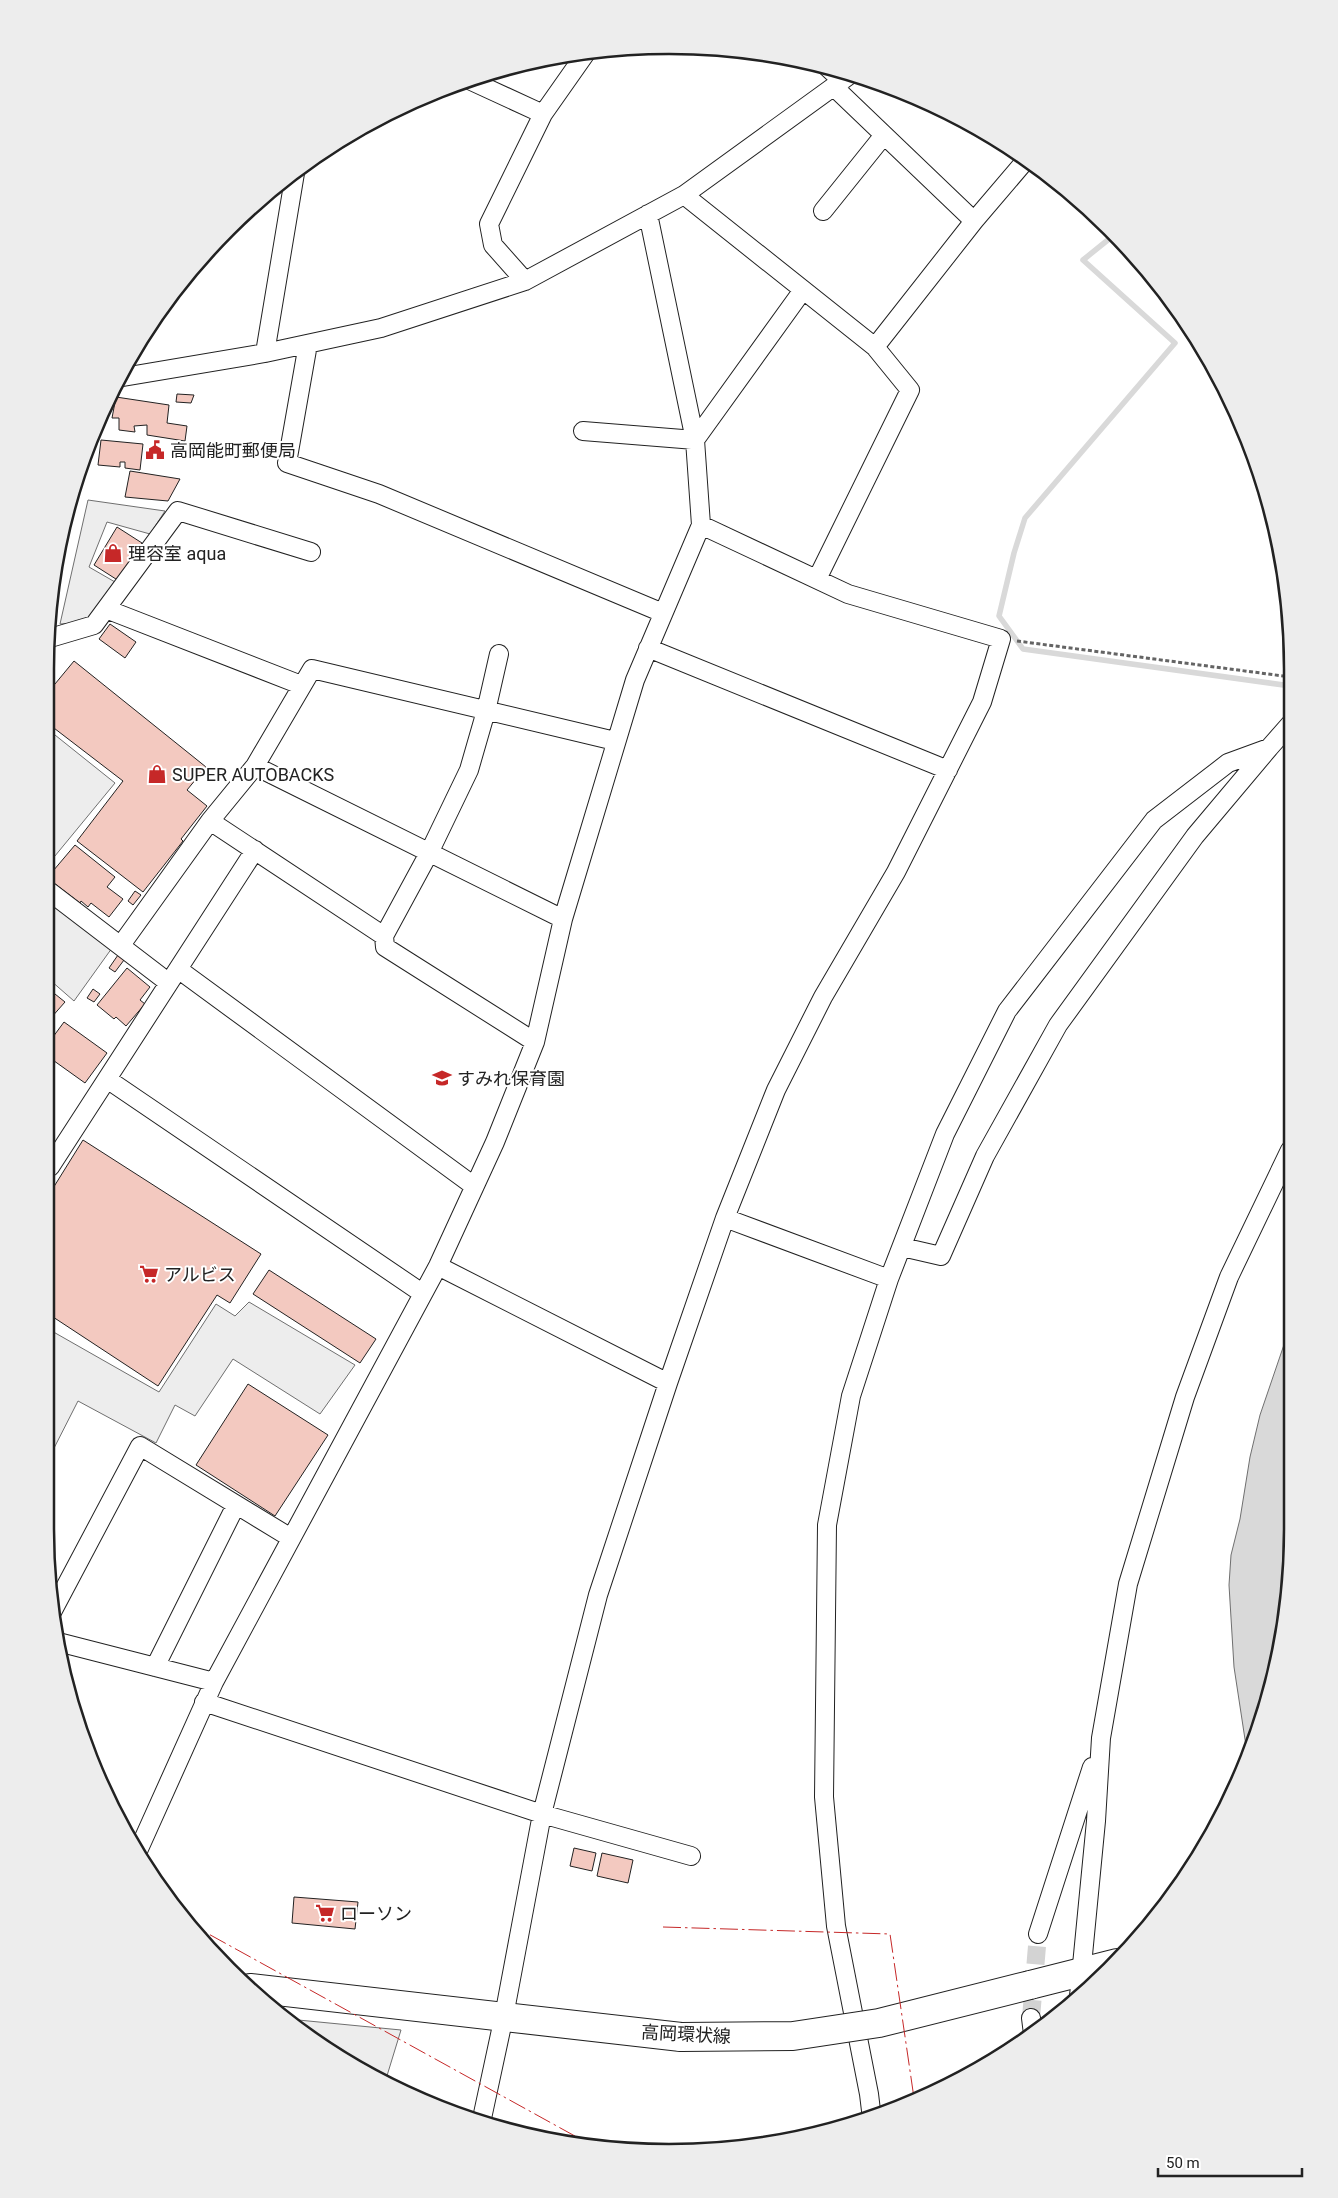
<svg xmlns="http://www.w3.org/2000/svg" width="1338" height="2198" font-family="Roboto,'Noto Sans JP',sans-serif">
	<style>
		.parking { fill: #ededed; stroke: #6f6f6f }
		.water { fill: #d9d9d9; stroke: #6f6f6f }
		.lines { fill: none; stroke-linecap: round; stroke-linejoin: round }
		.stream { stroke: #d9d9d9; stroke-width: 5.5 }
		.building { fill: #f3c9c0; stroke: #222 }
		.minor-tunnel { stroke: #d3d3d3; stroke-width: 18; stroke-dasharray: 18 9; stroke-linecap: butt }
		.minor-casing { stroke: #222; stroke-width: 20 }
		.primary-casing { stroke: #222; stroke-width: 30 }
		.path { stroke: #646464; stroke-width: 3; stroke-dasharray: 4 2.5; stroke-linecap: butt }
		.minor { stroke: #fff; stroke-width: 18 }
		.primary { stroke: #fff; stroke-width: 28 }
		.primary-bridge-casing { stroke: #222; stroke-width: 30; stroke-linecap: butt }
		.primary-bridge { stroke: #fff; stroke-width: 28 }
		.power { stroke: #c62828; stroke-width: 1; stroke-dasharray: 18 4 2.5 4; stroke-linecap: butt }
		.labels { text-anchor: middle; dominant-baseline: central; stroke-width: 4; stroke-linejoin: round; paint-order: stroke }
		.poi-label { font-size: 18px; fill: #222; stroke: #fff; text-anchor: start }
		.street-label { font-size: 18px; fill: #222; stroke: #fff }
		.rim { fill: none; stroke: #222; stroke-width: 2.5 }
	</style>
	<rect width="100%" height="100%" fill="#fff"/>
	<path class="parking" d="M88,500L165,511L150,534L107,522L89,567L115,582L89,622L60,624Z
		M50,731L115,783L50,862Z
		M50,901L112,948L74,1001L50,980Z
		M249,1302L355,1365L320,1414L233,1359L195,1416L175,1405L156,1443L78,1401L50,1456V1330L159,1392L216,1304L235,1316Z
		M288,2019L401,2030L386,2079L322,2048Z"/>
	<path class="water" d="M1289,1330L1288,1610L1248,1759L1234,1667L1229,1585L1231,1555L1240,1519L1250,1457L1260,1415Z"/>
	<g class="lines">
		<path class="stream" d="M1114,235L1083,260L1175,343L1025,518L1014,553L999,616L1023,649L1291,686"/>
	</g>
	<path class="building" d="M177,394L194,395L191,403L176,402Z
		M116,397L169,405L167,423L187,426L185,441L147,435V425L134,426L135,432L119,430V418H112Z
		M101,440L143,444L140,470L125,468V462H120V467L98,465Z
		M130,471L180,479L168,501L125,497Z
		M117,527L142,543L119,581L94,565Z
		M110,624L136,642L125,658L99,639Z
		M74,661L206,767L187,790L207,806L181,839L183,841L143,892L77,841L123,781L50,725V705L54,701L50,699V690Z
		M75,845L115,877L107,887L123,899L109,917L91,903L88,907L81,901L80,903L50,880L53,871Z
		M135,891L141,895L133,905L128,901Z
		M118,955L124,960L115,972L109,968Z
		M127,968L150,987L140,1000L145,1004L126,1026L116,1017L114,1019L97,1005Z
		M93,989L100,994L94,1002L87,998Z
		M50,990L65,1002L50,1019Z
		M64,1022L107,1053L85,1083L50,1058V1041Z
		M83,1140L261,1254L230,1303L217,1295L158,1386L50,1315V1193Z
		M269,1270L376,1339L360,1363L253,1294Z
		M248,1384L328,1435L275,1516L196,1465Z
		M574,1848L596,1853L592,1871L570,1866Z
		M602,1853L633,1860L628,1883L597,1876Z
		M294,1897L358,1902L355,1929L292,1923Z"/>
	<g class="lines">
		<path class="minor-tunnel" d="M1031,2018L1038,1934"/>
		<g class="minor-casing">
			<path id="minor" d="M825,65L842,81
				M467,79L543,114
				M834,87L974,221
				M684,195L875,347L974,221L1026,160
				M823,211L884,135
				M525,281L493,245L489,224L543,114L588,50
				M308,344L287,463L379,494L663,613
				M265,353L295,173
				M123,377L265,353L381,328L525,281L684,195L851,74
				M583,431L695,440L803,290
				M817,579L910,390L875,347
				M106,609L301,685
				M50,638L94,625L178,511L311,552
				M648,648L948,770
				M255,766L563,919
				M210,821L384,936L385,947L535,1042
				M50,892L169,983
				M384,936L429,853L469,770L486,711L499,654
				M121,945L210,821L255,766L312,669L615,741
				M178,969L474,1186
				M107,1079L422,1293
				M50,1167L255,850
				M725,1218L889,1279
				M902,1247L941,1256L985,1156L1058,1025L1195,836L1269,748
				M438,1266L668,1383
				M51,1614L140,1446L291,1538
				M58,1642L214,1682
				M155,1667L236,1505
				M204,1702L542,1814L691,1856
				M138,1851L214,1682L438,1266L495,1142L535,1042L563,919L635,680L701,525L695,440L648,214
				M1038,1934L1092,1767
				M1079,1996L1096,1821L1101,1738L1128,1584L1185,1397L1229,1277L1290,1150
				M1031,2018L1033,2034
				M872,2119L869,2094L836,1926L824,1797L827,1525L851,1396L889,1279L945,1134L1007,1011L1154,820L1228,763L1269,748L1291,723
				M481,2123L504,2016L542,1814L598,1595L668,1383L725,1218L776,1090L823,997L896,872L982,702L1001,639L848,594L701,525"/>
		</g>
		<g class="primary-casing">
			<path id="primary" d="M1030,1985L1117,1963
				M250,1988L681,2037"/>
		</g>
		<path class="path" d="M1017,641L1291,677"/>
		<use href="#minor" class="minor"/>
		<use href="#primary" class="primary"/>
		<g class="primary-bridge-casing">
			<path id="primary-bridge" d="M681,2037L793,2036L879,2023L1030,1985"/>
		</g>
		<use href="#primary-bridge" class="primary-bridge"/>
		<path class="power" d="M185,1921L593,2146
			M663,1927L890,1934L914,2098"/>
	</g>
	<defs>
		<g id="civic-bare" transform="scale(1.5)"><path d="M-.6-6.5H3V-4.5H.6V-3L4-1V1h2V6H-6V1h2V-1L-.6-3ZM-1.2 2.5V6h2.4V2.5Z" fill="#c62828" stroke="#fff" stroke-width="2.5" paint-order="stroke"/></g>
		<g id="shop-bare" transform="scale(1.5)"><path d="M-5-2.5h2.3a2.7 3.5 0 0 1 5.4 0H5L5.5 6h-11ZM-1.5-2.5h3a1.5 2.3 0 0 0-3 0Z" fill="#c62828" stroke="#fff" stroke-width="2.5" paint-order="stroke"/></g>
		<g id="school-bare" transform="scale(1.5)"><path d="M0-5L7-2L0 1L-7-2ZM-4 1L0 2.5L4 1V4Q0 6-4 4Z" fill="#c62828" stroke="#fff" stroke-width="2.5" paint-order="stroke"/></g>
		<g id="supermarket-bare" transform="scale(1.5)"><path d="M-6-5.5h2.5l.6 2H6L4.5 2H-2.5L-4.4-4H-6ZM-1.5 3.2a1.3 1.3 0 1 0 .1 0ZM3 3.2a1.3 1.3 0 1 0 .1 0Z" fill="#c62828" stroke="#fff" stroke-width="2.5" paint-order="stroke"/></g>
	</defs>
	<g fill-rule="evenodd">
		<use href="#civic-bare" x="155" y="450"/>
		<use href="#shop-bare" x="113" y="553"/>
		<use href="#shop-bare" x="157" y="774"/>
		<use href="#school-bare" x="442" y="1078"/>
		<use href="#supermarket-bare" x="149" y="1274"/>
		<use href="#supermarket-bare" x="325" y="1913"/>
	</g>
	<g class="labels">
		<g class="poi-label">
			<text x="170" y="450">高岡能町郵便局</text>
			<text x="128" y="553">理容室 aqua</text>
			<text x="172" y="774">SUPER AUTOBACKS</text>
			<text x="457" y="1078">すみれ保育園</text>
			<text x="164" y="1274">アルビス</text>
			<text x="340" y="1913">ローソン</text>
		</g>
		<g class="street-label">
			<text transform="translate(686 2034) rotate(3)">高岡環状線</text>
		</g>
	</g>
	<path d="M0 0H1338V2198H0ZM669 54H669A615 615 0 0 1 1284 669V1529A615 615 0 0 1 669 2144H669A615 615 0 0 1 54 1529V669A615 615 0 0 1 669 54Z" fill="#ededed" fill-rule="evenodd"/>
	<path class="rim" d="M669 54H669A615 615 0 0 1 1284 669V1529A615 615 0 0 1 669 2144H669A615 615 0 0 1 54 1529V669A615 615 0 0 1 669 54Z"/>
	<path d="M1158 2168v8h144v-8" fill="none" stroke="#222222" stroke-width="2.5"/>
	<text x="1166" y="2168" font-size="15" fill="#222222" stroke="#ffffff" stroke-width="4" paint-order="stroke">50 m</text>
</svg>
